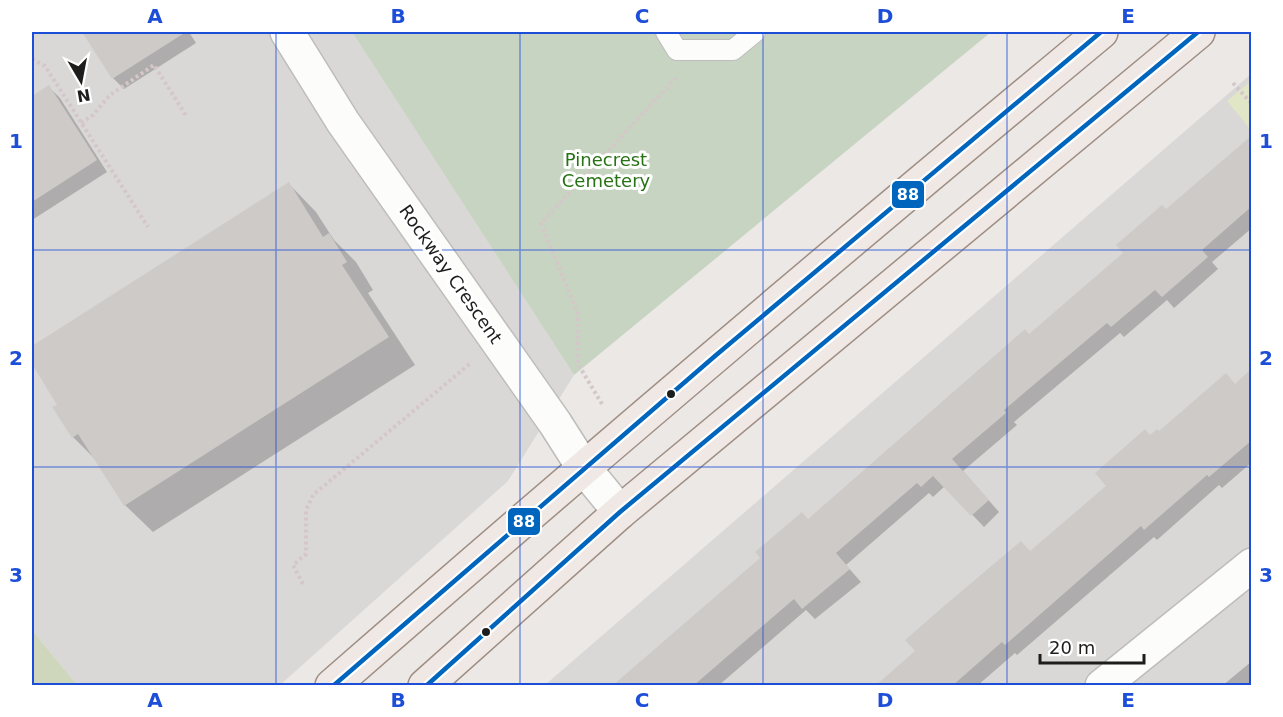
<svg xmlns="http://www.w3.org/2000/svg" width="1283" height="717" font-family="'DejaVu Sans',sans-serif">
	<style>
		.residential { fill: #dad8d7 }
		.grass { fill: #e1e6c6 }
		.forest { fill: #ced7bc }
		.cemetery { fill: #c7d4c2 }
		.parking { fill: #d9d8d6 }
		.shadow { fill: #0003 }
		.building { fill: #cecac8 }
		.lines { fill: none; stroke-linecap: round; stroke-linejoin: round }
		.lane-casing { stroke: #bebdbc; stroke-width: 22 }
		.street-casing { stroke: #bebdbc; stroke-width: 36 }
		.primary-casing { stroke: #9f8e84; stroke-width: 36 }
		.path { stroke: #d5c7c9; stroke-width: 4; stroke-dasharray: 3 3; stroke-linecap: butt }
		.lane { stroke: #fcfcfb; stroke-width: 20 }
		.street { stroke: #fcfcfb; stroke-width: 33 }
		.primary { stroke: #efe8e4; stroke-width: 33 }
		.bus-1-casing { stroke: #fff; stroke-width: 9 }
		.bus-1 { stroke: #0065bd; stroke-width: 4.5 }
		.grid { fill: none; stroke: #1d4ed8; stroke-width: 1.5; stroke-opacity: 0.55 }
		.bus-dot { fill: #1d1d1d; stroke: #fff; stroke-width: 2 }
		.labels { text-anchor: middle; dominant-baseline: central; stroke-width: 6; stroke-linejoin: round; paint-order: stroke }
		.park-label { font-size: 18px; fill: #277214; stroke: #fff }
		.street-label { font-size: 18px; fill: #1d1d1d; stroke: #fff }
		.line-badge { stroke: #fff; stroke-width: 2 }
		.badge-label { font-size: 16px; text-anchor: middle; font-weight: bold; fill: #fff }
		.neatline { fill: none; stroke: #1d4ed8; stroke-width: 2 }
		.grid-label { font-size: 20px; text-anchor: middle; font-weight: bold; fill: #1d4ed8 }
	</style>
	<rect width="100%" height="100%" fill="#ebe8e5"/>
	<path class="residential" d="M32,32H352L574,375L508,481L280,685H77L32,630Z
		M1251,74V685H545Z"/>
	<path class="grass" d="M1251,81H1252L1251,130L1227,101Z"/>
	<path class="forest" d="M32,630L77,685H32Z"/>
	<path class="cemetery" d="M352,32H991L574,375Z"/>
	<path class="parking" d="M236,38L282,113L162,186L116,112Z
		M273,158L285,177L44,326L32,307Z
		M32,380L115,508L32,562Z
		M456,396L489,436L476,453L494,474L447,518L388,449Z
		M263,560L326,629L258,685H87L32,616V612L60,600L119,669L176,636Z"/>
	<path class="shadow" d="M84,32H189L196,43L124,89L113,78Z
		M49,87L60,98L107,172L32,220V98Z
		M1252,138V228L1212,262L1218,269L1174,308L1167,300L1124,337L1120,333L1014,422L1017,425L963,471L999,512L984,527L945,486L933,497L929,493L846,565L861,582L815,619L806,610L718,686H615L1029,336L1125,253L1166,211Z
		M289,184L316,212L334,240L356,262L373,290L368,293L415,365L153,532L125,505L98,462L73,437L55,408L59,405L32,361V347Z
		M1252,371V462L1222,488L1219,485L1157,540L1154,537L1017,655L1015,653L977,686H877L1108,486L1151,437L1236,385Z
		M1252,661V686H1222Z"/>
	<path class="building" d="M82,32H186L112,79Z
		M49,85L97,160L32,202V96Z
		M1251,136V207L1202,250L1208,257L1162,297L1155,290L1111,327L1107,323L1004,410L1006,413L952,459L989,500L971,516L933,476L921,487L917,483L836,553L850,569L802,609L794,599L693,686H612L760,558L755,552L802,512L808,519L1025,329L1029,334L1123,253L1116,245L1162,205L1166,209Z
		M289,182L323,237L329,233L347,262L342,265L389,337L124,506L78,434L72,438L52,407L57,405L32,364V346Z
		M1251,369V441L1209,477L1207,475L1144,530L1141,526L1005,645L1002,642L952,686H875L915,651L905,640L944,606L1021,541L1030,551L1106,486L1095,473L1145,429L1150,435L1157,429L1159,431L1226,373L1235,384Z"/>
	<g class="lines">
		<g class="lane-casing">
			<path id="lane" d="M666,32L677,50H733L755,32"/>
		</g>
		<g class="street-casing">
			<path id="street" d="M287,32L343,122L555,423L583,467L620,512
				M1102,686L1252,565"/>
		</g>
		<g class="primary-casing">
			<path id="primary" d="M332,686C586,464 842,247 1101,32
				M425,686L620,512L1198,32"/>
		</g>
		<path class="path" d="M32,59L45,66L148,227
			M1233,83L1252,104
			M81,123L93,115L110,95L154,65L187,117
			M602,404L578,364V314L541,223L676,78
			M303,584L293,565L306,554V510L313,495L472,362"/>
		<use href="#lane" class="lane"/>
		<use href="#street" class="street"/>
		<use href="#primary" class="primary"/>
		<g class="bus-1-casing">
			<path id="bus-1" d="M333,686L715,356L1101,32
				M426,686L620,512L1198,32"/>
		</g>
		<use href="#bus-1" class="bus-1"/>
	</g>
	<path class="grid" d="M276,32V686M520,32V686M763,32V686M1007,32V686M32,250H1252M32,467H1252"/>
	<g class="bus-dot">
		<circle cx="671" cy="394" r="5"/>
		<circle cx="486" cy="632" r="5"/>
	</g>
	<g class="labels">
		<g class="park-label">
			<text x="606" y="159">Pinecrest<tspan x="606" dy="21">Cemetery</tspan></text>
		</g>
		<g class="street-label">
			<text transform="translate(451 274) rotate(55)">Rockway Crescent</text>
		</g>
	</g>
	<g class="line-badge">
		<rect x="891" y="180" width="34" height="29" rx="6" fill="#0065bd"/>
		<rect x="507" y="507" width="34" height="29" rx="6" fill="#0065bd"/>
	</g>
	<g class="badge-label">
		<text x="908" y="200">88</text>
		<text x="524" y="527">88</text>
	</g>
	<rect width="1283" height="717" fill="none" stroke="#ffffff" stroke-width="66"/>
	<g transform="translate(81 81) rotate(170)" stroke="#ffffff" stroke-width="4.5" paint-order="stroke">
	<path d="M0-4.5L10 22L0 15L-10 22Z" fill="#1d1d1d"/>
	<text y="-9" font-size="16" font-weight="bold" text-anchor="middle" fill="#1d1d1d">N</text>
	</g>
	<path d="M1040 654v9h104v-9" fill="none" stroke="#1d1d1d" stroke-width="3"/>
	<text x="1049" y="654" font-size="18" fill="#1d1d1d" stroke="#ffffff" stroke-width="4.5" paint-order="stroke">20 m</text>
	<rect x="33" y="33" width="1217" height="651" class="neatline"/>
	<g class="grid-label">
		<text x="155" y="23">A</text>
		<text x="398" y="23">B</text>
		<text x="642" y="23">C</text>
		<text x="885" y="23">D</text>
		<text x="1128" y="23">E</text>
		<text x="16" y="148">1</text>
		<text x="1266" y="148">1</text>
		<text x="16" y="365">2</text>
		<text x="1266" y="365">2</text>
		<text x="16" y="582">3</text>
		<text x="1266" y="582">3</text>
		<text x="155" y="707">A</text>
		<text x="398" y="707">B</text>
		<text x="642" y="707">C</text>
		<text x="885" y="707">D</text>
		<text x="1128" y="707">E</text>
	</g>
</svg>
